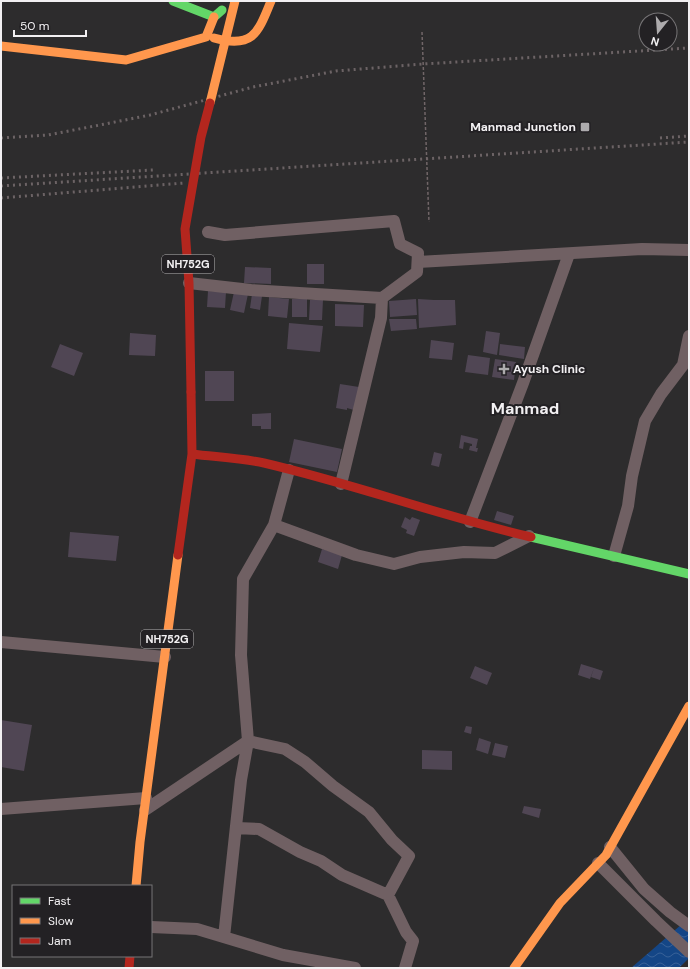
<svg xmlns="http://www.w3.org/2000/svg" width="690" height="969" font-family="'DM Sans',sans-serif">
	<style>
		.water { fill: url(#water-waves) }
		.building { fill: #504654 }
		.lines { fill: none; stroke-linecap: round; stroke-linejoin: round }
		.street { stroke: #706063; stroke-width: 12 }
		.fast { stroke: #63d668; stroke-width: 9 }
		.slow { stroke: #ff974d; stroke-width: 9 }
		.jam { stroke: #b3261e; stroke-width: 9 }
		.rail { stroke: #6c6365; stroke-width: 3; stroke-dasharray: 2 4; stroke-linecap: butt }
		.path-bridge { stroke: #716668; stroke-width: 1.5; stroke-dasharray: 3 2; stroke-linecap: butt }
		.slow-bridge { stroke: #ff974d; stroke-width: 9 }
		.jam-bridge { stroke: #b3261e; stroke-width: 9 }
		.poi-dot { fill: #adabad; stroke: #232124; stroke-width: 1.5 }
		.labels { text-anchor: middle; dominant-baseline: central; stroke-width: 4; stroke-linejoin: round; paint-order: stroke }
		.shield { fill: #232124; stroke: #b4b2b4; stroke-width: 1 }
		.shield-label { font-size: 11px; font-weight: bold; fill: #f2f0f2 }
		.poi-label { font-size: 12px; font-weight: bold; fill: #f2f0f2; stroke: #232124; text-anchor: end }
		.district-label { font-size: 16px; font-weight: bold; fill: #f2f0f2; stroke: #232124 }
	</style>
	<defs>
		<pattern id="water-waves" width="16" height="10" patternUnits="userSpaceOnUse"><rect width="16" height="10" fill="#144686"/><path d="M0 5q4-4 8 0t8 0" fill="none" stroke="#376198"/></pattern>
	</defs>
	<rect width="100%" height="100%" fill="#2d2c2d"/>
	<path class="water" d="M689,918V958L679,968H631Z"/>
	<path class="building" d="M307,264H324V284H307Z
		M245,267L271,268V284L244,283Z
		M208,291L226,292L225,308L207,307Z
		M234,292L248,294L244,313L230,310Z
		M252,294L262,296L260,310L250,308Z
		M269,297L289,299L287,318L268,316Z
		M292,299H307V317H292Z
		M416,299L417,315L390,317L389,301Z
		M418,299L434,300H455L456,325L419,328Z
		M310,300H323L322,320H309Z
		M335,304L364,305L363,327L335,326Z
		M389,319H416L417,329L391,331Z
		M289,323L323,326L320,352L287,349Z
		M486,331L500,333L497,355L483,352Z
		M130,333L156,335L155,356L129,355Z
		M431,340L454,343L452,360L429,358Z
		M60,344L83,353L74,376L51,367Z
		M500,344L525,347L524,359L499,355Z
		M468,355L490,358L488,375L465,372Z
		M495,359L516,362L514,380L492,377Z
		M205,371H234V401H205Z
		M340,384L359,387L354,410L347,408V410L336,408Z
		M271,413V429H261V426H252V414Z
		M461,435L478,439L476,448H478L477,452L469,450L470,446H472V444L464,442L463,449L459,448Z
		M294,439L342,449L337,472L289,462Z
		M434,452L442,454L439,467L431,465Z
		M497,511L514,516L511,525L494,520Z
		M405,517L410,520L412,517L420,520L414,536L406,533L407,530L401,527Z
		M70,532L119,536L116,561L68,557Z
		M322,549L342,555L338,569L318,562Z
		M581,664L594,668L590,679L578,675Z
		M475,666L492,673L487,685L470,678Z
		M594,668L603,671L600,680L591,677Z
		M1,720L32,725L24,771L1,767Z
		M466,726L472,727L471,734L464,732Z
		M479,738L491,742L488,754L476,750Z
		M495,743L508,746L505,758L492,755Z
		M422,750L452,751V770L422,769Z
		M524,806L541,809L539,818L522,813Z"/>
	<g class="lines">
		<path class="street" d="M208,232L225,235L394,221L400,244L418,253L417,272L382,298
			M418,262L642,249L689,250
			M189,283L251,290L382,298L381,318L341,484
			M289,470L274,525L356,555L394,564L420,557L464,552L495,553L529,536
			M470,522L523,383L569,254
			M614,556L628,506L632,476L645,421L661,394L683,365L689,336
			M1,642L165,657
			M1,809L146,798
			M145,810L248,741L241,655L243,579L274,525
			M236,828L259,829L300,852L321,861L342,875L388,895
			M610,847L644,889L670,912L689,926
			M598,863L656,921L689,952
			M151,927L197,929L283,955L355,968
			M224,937L241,780L248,741L285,749L305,762L333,786L369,812L392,840L409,856L388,895L406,932L413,941L405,968"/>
		<path class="fast" d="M173,1L214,17L222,10
			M531,537L689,574"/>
		<path class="slow" d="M214,38C253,49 258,33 271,1
			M1,46L126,60L206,37L214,17
			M136,886L140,842L178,555
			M514,968L560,903L606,855L689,706"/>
		<path class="jam" d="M192,454C216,457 241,458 264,463C354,484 441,516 531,537
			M178,555L192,454L191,392
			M129,968L130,956"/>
		<path class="rail" d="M1,138L48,135L105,124L150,115L253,87L336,71L423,64L689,48
			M660,138L689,136
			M1,178L153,170
			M1,186L689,142
			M1,198L184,183"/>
		<path class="path-bridge" d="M422,32L429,222"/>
		<path class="slow-bridge" d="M210,103L235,1"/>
		<path class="jam-bridge" d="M191,392L189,283L185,229L201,137L210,103"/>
	</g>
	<g class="poi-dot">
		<rect x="580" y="122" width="10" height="10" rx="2"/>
		<path d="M502 363h4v4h4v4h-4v4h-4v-4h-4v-4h4z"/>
	</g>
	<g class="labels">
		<g class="shield">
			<rect x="162" y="255" width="52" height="18" rx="3"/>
			<rect x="141" y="630" width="52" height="18" rx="3"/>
		</g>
		<g class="shield-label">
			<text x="188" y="264">NH752G</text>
			<text x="167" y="639">NH752G</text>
		</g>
		<g class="poi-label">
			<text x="576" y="127">Manmad Junction</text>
			<text x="513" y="369" text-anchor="start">Ayush Clinic</text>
		</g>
		<g class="district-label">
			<text x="525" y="408">Manmad</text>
		</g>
	</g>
	<rect width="690" height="969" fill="none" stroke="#f2f0f2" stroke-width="4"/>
	<rect x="12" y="885" width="140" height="72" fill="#232124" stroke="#767476"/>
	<rect x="20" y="898" width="20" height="6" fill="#63d668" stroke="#767476"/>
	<text x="48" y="905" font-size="12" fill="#f2f0f2">Fast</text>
	<rect x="20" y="918" width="20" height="6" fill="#ff974d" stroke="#767476"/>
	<text x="48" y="925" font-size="12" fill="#f2f0f2">Slow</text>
	<rect x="20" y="938" width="20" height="6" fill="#b3261e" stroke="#767476"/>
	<text x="48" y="945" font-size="12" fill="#f2f0f2">Jam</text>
	<g transform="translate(658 32) rotate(197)"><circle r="19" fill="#232124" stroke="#767476"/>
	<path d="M0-3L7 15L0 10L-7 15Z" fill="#adabad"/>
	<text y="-6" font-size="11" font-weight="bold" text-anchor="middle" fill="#f2f0f2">N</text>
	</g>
	<path d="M14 30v6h72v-6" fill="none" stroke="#f2f0f2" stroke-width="2"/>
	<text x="20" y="30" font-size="12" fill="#f2f0f2" stroke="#232124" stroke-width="3" paint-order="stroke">50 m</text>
</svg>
